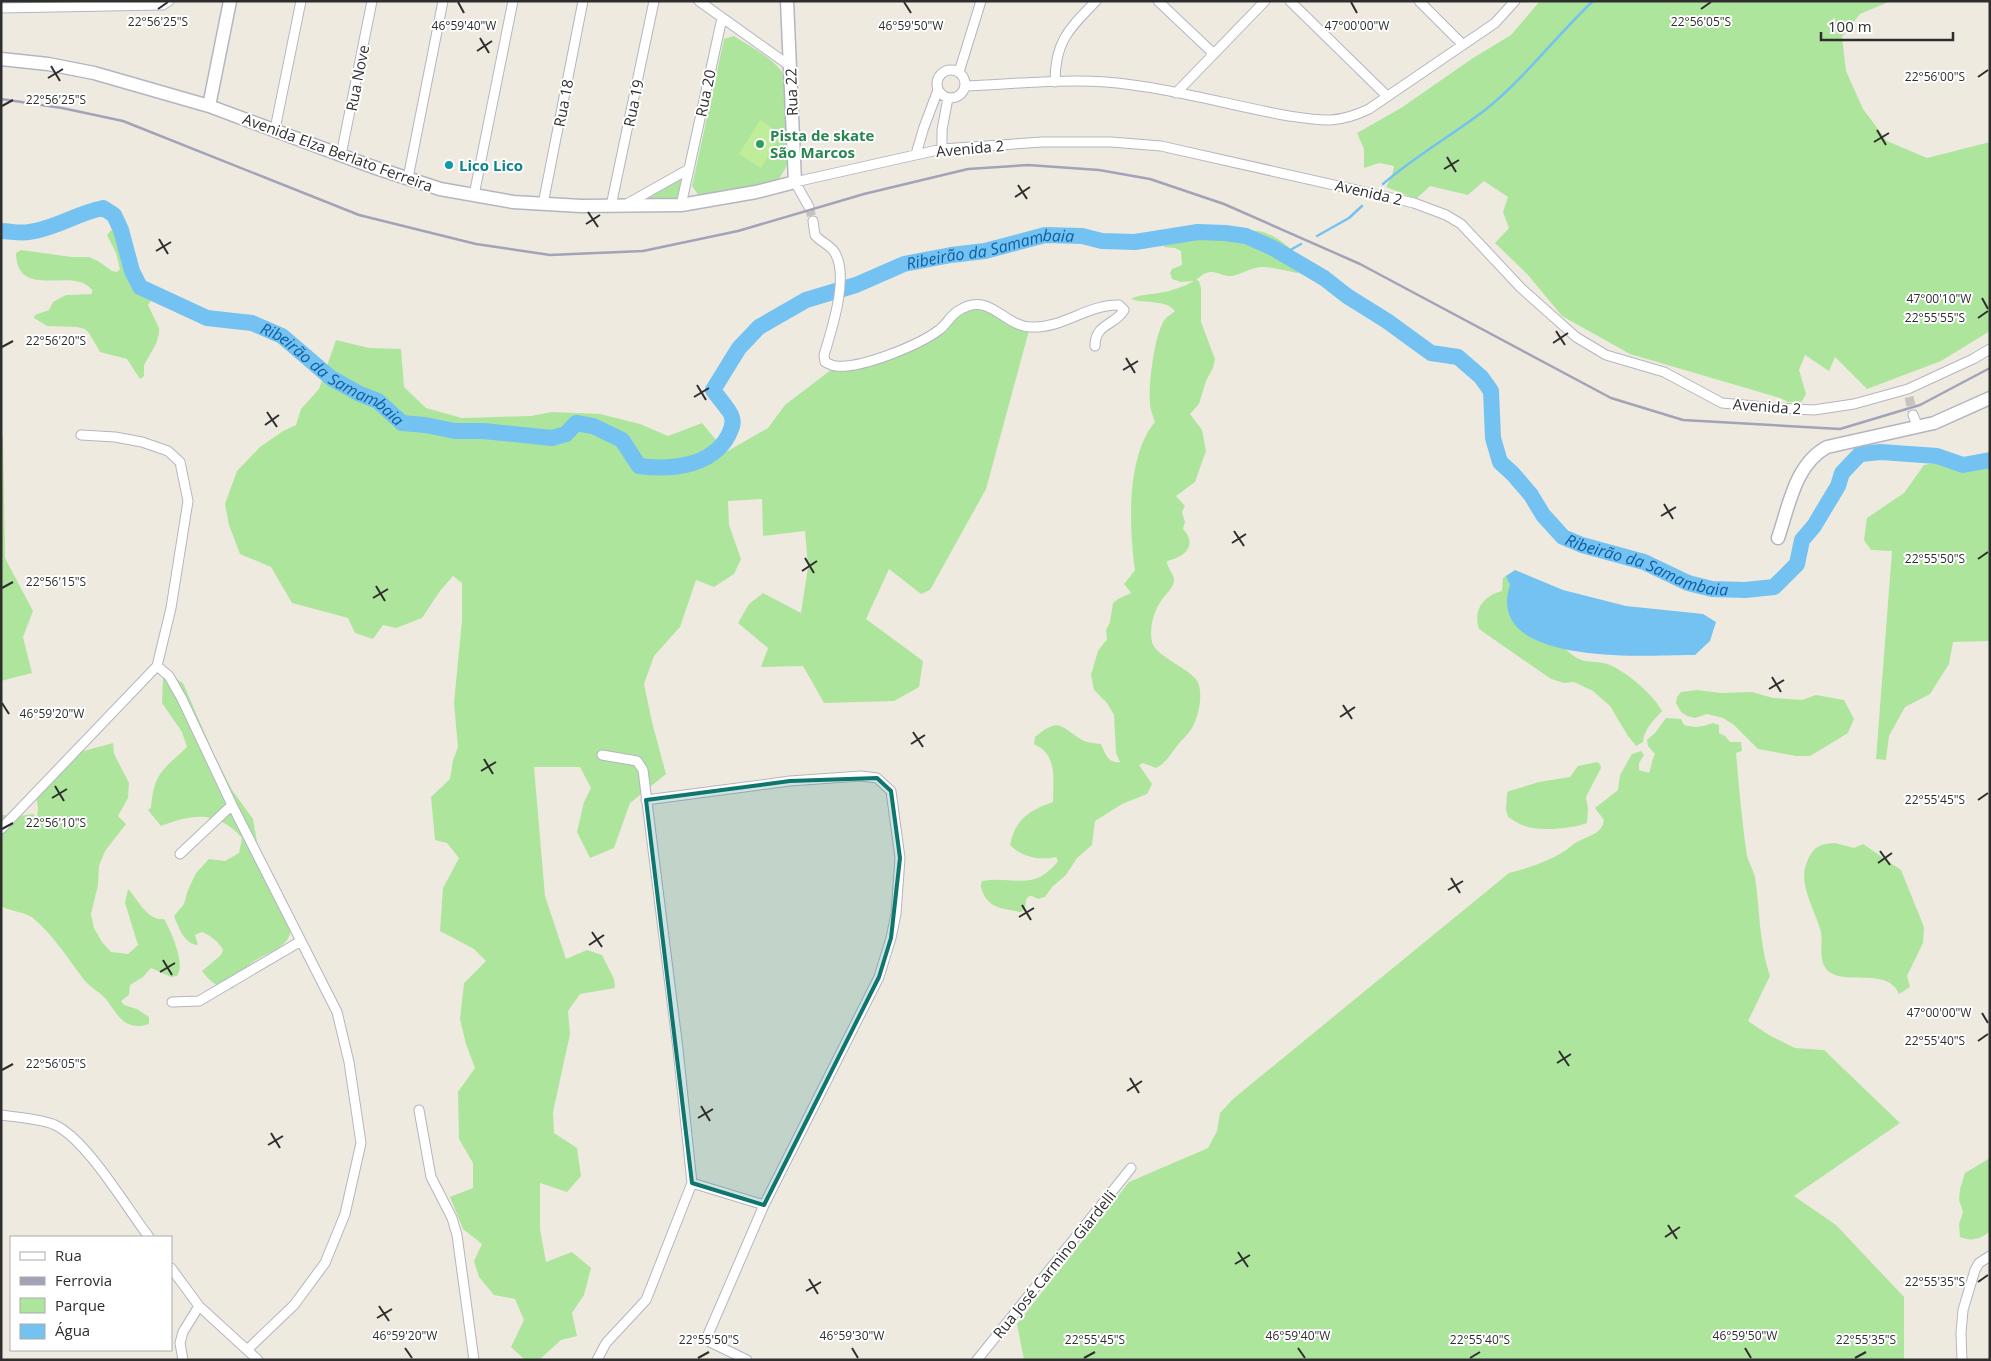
<svg xmlns="http://www.w3.org/2000/svg" width="1991" height="1361" font-family="'Open Sans',sans-serif">
	<style>
		.green { fill: #aee59d }
		.pitch { fill: #c0ed99 }
		.water { fill: #73c2f1 }
		.lines { fill: none; stroke-linecap: round; stroke-linejoin: round }
		.stream { stroke: #73c2f1; stroke-width: 2.5 }
		.river { stroke: #73c2f1; stroke-width: 16 }
		.street-tunnel { stroke: #c8c4bc; stroke-width: 9; stroke-dasharray: 9 4.5; stroke-linecap: butt }
		.street-casing { stroke: #b4b5c1; stroke-width: 11 }
		.secondary-casing { stroke: #b4b5c1; stroke-width: 15 }
		.street { stroke: #fff; stroke-width: 9 }
		.secondary { stroke: #fff; stroke-width: 12 }
		.rail { stroke: #a2a3b8; stroke-width: 2.5 }
		.marked { fill: #0f766e; fill-opacity: 0.2; stroke: #0f766e; stroke-width: 4; stroke-linejoin: round }
		.ticks { fill: none; stroke: #2e2e2e; stroke-width: 2 }
		.leisure-dot { fill: #2e9e5b; stroke: #fff; stroke-width: 2 }
		.culture-dot { fill: #0f9aa8; stroke: #fff; stroke-width: 2 }
		.labels { text-anchor: middle; dominant-baseline: central; stroke-width: 4; stroke-linejoin: round; paint-order: stroke }
		.street-label { font-size: 15px; fill: #2e2e2e; stroke: #fff }
		.leisure-label { font-size: 15px; font-weight: bold; fill: #27864d; stroke: #fff; text-anchor: start }
		.culture-label { font-size: 15px; font-weight: bold; fill: #0d838f; stroke: #fff; text-anchor: start }
		.water-label { font-size: 16px; font-style: italic; fill: #0c5fa4; stroke: #fff }
		.ticks-label { font-size: 12px; text-anchor: middle; fill: #2e2e2e; stroke: #fff; stroke-width: 4; stroke-linejoin: round; paint-order: stroke }
	</style>
	<rect width="100%" height="100%" fill="#efeae0"/>
	<path class="green" d="M1540,1H1891L1860,14L1842,37L1846,71L1863,109L1887,141L1927,158L1990,142V331L1941,361L1867,389L1835,357L1829,371L1805,355L1799,370L1806,394L1801,403L1788,402L1780,398L1630,354L1562,316L1528,275L1495,243L1509,228L1503,212L1508,197L1484,181L1468,195L1430,186L1416,199L1386,187L1392,176L1394,166L1379,163L1364,168V149L1357,133L1401,108L1473,58L1511,35Z
		M734,36C752,48 776,59 786,78L788,164L779,179L771,183L708,196H699L692,186L724,39Z
		M683,176L679,199L637,201Z
		M114,227L121,233L134,265L155,293L154,297L148,305L159,328V334L156,344L144,365V376L140,379L127,359L100,352L89,333L85,329L77,327L47,326L34,318L35,315L49,310L53,302L66,295L92,294V290C74,265 17,302 16,253L21,250L72,257H89L98,261L112,271L117,272L120,269L116,253L107,235Z
		M1202,228C1214,228 1225,230 1237,232C1244,232 1250,231 1257,231C1275,233 1294,249 1303,264L1302,271L1297,273C1286,271 1273,267 1262,267C1252,267 1242,274 1232,276C1218,277 1213,264 1196,280L1199,281L1201,288V322L1215,359L1213,368L1206,381L1199,404L1190,414L1202,430L1206,451L1195,482L1176,496L1185,506L1182,512L1185,522L1183,529C1198,545 1185,557 1167,561C1167,569 1175,574 1174,582C1172,589 1167,593 1163,598C1154,610 1149,627 1152,642C1154,654 1185,667 1195,678C1205,689 1199,716 1192,728C1188,735 1181,740 1177,746C1169,756 1168,761 1156,768L1143,763L1139,765L1152,784L1147,794L1122,804L1095,821L1092,845L1077,858L1066,875L1052,887L1045,897L1038,899C1027,892 1026,898 1025,909L1021,912C1005,909 990,909 983,893C981,888 980,886 982,881C1014,875 1033,893 1058,861L1056,857C1039,861 1022,857 1010,845C1015,819 1030,810 1053,802C1053,778 1058,755 1034,744L1035,737C1060,717 1059,726 1082,740C1087,743 1095,743 1101,744C1105,753 1108,764 1120,762L1116,753L1114,715L1107,703L1094,690L1091,675L1098,651L1107,639L1106,630L1110,622L1113,603L1118,599L1131,593L1124,584L1135,570C1129,528 1126,456 1155,422C1153,416 1150,409 1150,403C1148,386 1155,329 1166,318C1169,315 1173,313 1175,311C1166,299 1144,304 1131,299C1140,294 1149,295 1159,293C1171,291 1183,287 1194,281L1181,282L1172,279L1170,273L1172,269L1182,265L1181,251L1175,248L1163,247L1176,237Z
		M977,303L1030,327L986,489L930,590L921,594L889,569L866,619L923,661L919,687L894,701L824,703L803,666L761,667L768,648L738,623L749,604L763,593L801,613L808,567L805,531L763,536L762,499L728,501L729,525L741,559L734,574L714,587L696,580L680,627L654,656L644,684L652,722L666,774L630,803L614,848L590,858L577,832L584,802L591,788L580,767H534L545,896L566,959L587,950L602,955L614,979L615,988L580,994L568,1011L570,1034L553,1112L554,1133L577,1148L581,1176L567,1192L540,1183V1229L546,1262L572,1252L591,1268L584,1295L572,1313L577,1336L561,1340L539,1360L524,1359L511,1347L524,1320L515,1299L494,1295L479,1277L474,1261L482,1244L463,1229L450,1197L473,1188V1163L459,1139L458,1092L475,1068L466,1044L460,1019L464,983L486,961L474,949L440,931L443,888L459,858L447,843L435,840L431,797L450,779L453,760L458,747L454,703L462,620V583L453,576L440,591L422,618L396,628L383,625L373,639L355,633L348,618L292,603L271,567L240,554L229,525L225,504L237,471L260,447L283,431L296,425L301,409L319,389L336,340L369,348L401,349L404,387L426,408L462,418L531,416L552,412L600,414L640,424L668,436L702,423L726,452L768,428L785,405L836,366L861,364L939,330L958,311Z
		M1,435L3,437L5,558L33,611L23,637L32,673L1,681Z
		M1990,454V641L1953,642L1949,664L1930,694L1905,707L1889,736L1886,760L1876,759L1892,551L1871,550L1864,540L1867,518L1904,493L1924,465Z
		M1507,575C1524,598 1554,644 1577,658C1585,663 1598,661 1607,664C1625,670 1654,695 1662,711C1654,720 1644,729 1643,742L1636,746L1628,736L1610,706L1593,691L1574,682L1564,683L1551,679L1479,629C1473,610 1483,596 1502,591L1503,578Z
		M173,677L183,683L212,750L232,790L253,819L257,842L292,924C290,952 266,950 249,965C243,970 238,981 233,988C221,991 208,980 202,971L221,955L223,950C219,942 210,935 202,932L195,935L198,945C184,944 179,928 174,916L184,904L188,890L196,873L209,859L225,861L239,853L242,838C217,810 193,814 161,826L148,810L151,808C154,772 163,770 187,747L182,732L162,703L163,678Z
		M1697,690L1721,693L1752,692L1773,698L1802,700L1816,695L1844,700L1854,719L1848,733L1810,756H1796L1758,749L1734,725L1723,718L1707,714L1695,718L1687,716L1681,712L1676,703L1677,697L1681,692Z
		M1666,718L1681,719L1684,725C1695,728 1703,727 1713,723L1719,725V733L1725,736L1730,742H1741L1742,751L1736,753C1739,788 1742,822 1747,856C1749,863 1753,870 1755,877C1760,910 1759,944 1770,976L1748,1021L1769,1035L1795,1048L1824,1050L1900,1123L1794,1196L1836,1225L1904,1297V1360H1024L1017,1324L1129,1182L1208,1148L1217,1131L1220,1113L1233,1099L1509,873C1528,868 1547,862 1563,852C1569,849 1573,843 1579,841C1590,835 1602,834 1604,820L1595,808L1618,790L1620,775L1632,754L1641,751L1644,755L1639,763V770L1649,773C1652,767 1651,761 1655,754L1648,746L1647,740L1655,733Z
		M113,743L114,754L129,783L128,798L118,816L126,824L105,851L99,866L98,885L91,914L94,928L102,942L111,952L128,954L138,945L125,903L128,889C138,899 147,921 164,919C171,931 186,964 177,976L171,977L151,968L143,977L130,985L129,995L121,1001L124,1005L137,1009L149,1017V1024C143,1026 137,1027 131,1025C118,1021 113,1007 105,998C97,990 88,986 82,977C66,956 54,936 33,918C23,911 12,912 1,906V815L19,816L33,814L37,818L38,808L36,795L80,752Z
		M1597,762L1600,764L1601,768L1586,797L1588,809L1587,823C1572,829 1537,832 1522,825C1517,823 1512,819 1508,817L1506,810L1507,793L1509,791L1539,782L1570,777L1578,766Z
		M1835,843L1854,848L1863,844L1901,870L1924,927L1923,943L1907,976L1910,987L1899,994C1888,966 1844,987 1827,970C1818,960 1823,944 1821,932C1816,911 1797,884 1807,862C1813,847 1819,844 1835,843Z
		M1990,1158V1231C1981,1239 1972,1242 1960,1237L1959,1224L1963,1212L1959,1200L1960,1189L1965,1173Z"/>
	<path class="pitch" d="M760,120L781,134L761,168L739,154Z"/>
	<path class="water" d="M1515,570L1563,590L1626,606L1703,614L1716,622L1710,641L1695,655C1650,655 1483,668 1510,585L1506,576Z"/>
	<g class="lines">
		<path class="stream" d="M1383,184C1415,156 1451,136 1485,110C1525,78 1556,36 1593,1
			M1317,236L1349,218L1362,206
			M1283,254L1301,244"/>
		<path class="river" id="s1" d="M1,231C10,231 20,234 29,232C55,229 77,213 103,208L114,215L121,230L132,271L140,287L207,318L252,323L282,336L331,378L360,394L378,401L402,423L425,425L455,431H483L552,438L566,434L576,423L593,426L622,440L639,466C670,470 711,467 728,436C731,429 734,425 732,418C732,413 717,396 713,390L739,348L759,327L806,300L856,285L904,264L951,255L985,251L1045,235L1082,236L1102,241L1135,242L1198,232L1225,233L1246,236L1273,248L1324,278L1347,296L1387,321L1431,353L1458,357L1481,377L1491,391L1493,438L1500,462L1513,474L1531,495L1543,515L1563,537L1582,545L1644,562L1688,583L1712,589L1745,590L1774,587L1797,564L1802,540L1814,526L1838,486L1842,473L1860,454L1881,452L1937,456L1963,465L1990,460"/>
		<path class="street-tunnel" d="M809,207L813,221
			M1909,397L1913,415"/>
		<g class="street-casing">
			<path id="street" d="M699,1L790,66
				M1158,1L1214,54
				M1290,1L1387,96
				M1419,1L1463,45
				M1,8L163,5L169,1
				M937 84a14 14 0 1 1 28 0a14 14 0 1 1-28 0Z
				M959,72L981,1
				M1055,82C1055,41 1069,29 1096,1
				M965,86C1012,84 1060,79 1106,82C1168,87 1228,105 1289,116C1322,121 1338,124 1369,109L1495,23L1515,1
				M1176,93L1265,1
				M275,129L301,1
				M942,149V130L948,98
				M916,154L924,127L938,90
				M341,155L372,1
				M689,169L722,18
				M408,178L443,1
				M474,195L513,1
				M543,204L583,1
				M625,205L689,169L681,205
				M611,206L654,1
				M809,207L795,182L942,149L1042,142H1111L1161,146L1414,203L1446,215L1461,224L1521,288L1576,337L1606,355L1664,372L1722,403L1776,408L1814,410L1854,404L1908,389L1973,359L1990,349
				M813,221L815,235C820,242 831,245 835,253C849,277 832,329 824,355L825,362C828,363 832,366 836,366C861,369 919,345 939,330C946,325 951,315 958,311C990,290 1002,326 1031,327C1062,329 1088,304 1119,305L1124,310C1115,326 1095,323 1095,346
				M1913,415L1918,427
				M157,666L169,676L182,699L232,805L180,854
				M646,800L790,781L861,776L877,778L891,791L900,858L896,914L891,938L879,977L764,1205L692,1183
				M232,805L337,1012L349,1062L361,1143L345,1214L325,1263L294,1305L247,1350
				M1,829L157,666L171,608L188,501L180,462L168,451L142,442L115,437L81,435
				M172,1002L199,1001L301,941
				M419,1110L431,1177L452,1218L457,1235L474,1360
				M1,1115C15,1117 43,1119 55,1125C87,1140 126,1207 149,1237
				M171,1268L199,1306L258,1360
				M183,1360L180,1343L183,1332L199,1306
				M597,1360L606,1343L646,1300L692,1183L678,1049L643,770L637,761L602,755
				M747,1360L710,1342L707,1337L764,1205
				M977,1360L1131,1168
				M1962,1360L1961,1333L1963,1310L1975,1270L1979,1263L1990,1256"/>
		</g>
		<g class="secondary-casing">
			<path id="secondary" d="M1,59L48,64L94,73L209,106L373,167L440,189L513,202L581,206L681,205L756,192L795,182L787,1
				M209,106L230,1
				M1778,538C1789,506 1795,464 1827,447L1934,423L1990,398"/>
		</g>
		<use href="#street" class="street"/>
		<use href="#secondary" class="secondary"/>
		<path class="rail" d="M1,99L62,108L123,121L359,215L476,244L550,255L643,251L738,231L864,194L968,169L1028,165L1099,170L1150,179L1224,204L1360,264L1611,398L1683,420L1840,429L1920,405L1990,368"/>
	</g>
	<path class="marked" d="M877,778L891,791L900,858L891,938L879,977L764,1205L692,1183L646,800L790,781Z"/>
	<path class="ticks" d="M458,2L464,13M904,2L911,13M1351,2L1357,13M158,9L168,2M1701,9L1711,2M480,38L489,53M477,51L492,41M51,66L60,81M1978,77L1988,70M48,78L63,69M2,106L13,100M1877,130L1886,145M1874,142L1889,133M1447,157L1456,172M1444,169L1459,160M1018,185L1027,199M1015,197L1030,187M588,212L598,227M586,224L600,215M159,239L168,254M156,251L171,242M1982,298L1988,309M1978,318L1988,311M1556,331L1565,345M1553,343L1568,333M2,347L13,341M1126,358L1135,373M1123,370L1138,361M697,385L706,400M694,397L709,388M267,412L277,427M265,425L279,415M1664,504L1673,519M1661,516L1676,507M1234,531L1244,546M1232,543L1246,534M805,558L814,573M1978,559L1988,552M802,571L817,561M376,586L385,601M2,588L13,582M373,598L388,589M1772,677L1781,692M1769,689L1784,680M2,703L9,714M1343,705L1352,719M1340,717L1355,707M913,732L923,747M911,744L925,735M484,759L493,774M481,771L496,762M55,786L64,801M52,798L67,789M1978,800L1988,793M2,829L13,823M1880,851L1890,865M1878,863L1892,853M1451,878L1460,893M1448,890L1463,881M1022,905L1031,920M1019,917L1034,908M592,932L602,947M589,945L604,935M163,960L172,975M160,972L175,963M1982,1013L1988,1023M1978,1041L1988,1034M1559,1051L1569,1066M1557,1063L1571,1054M2,1070L13,1064M1130,1078L1139,1093M1127,1091L1142,1081M701,1106L710,1121M698,1118L713,1109M271,1133L280,1148M268,1145L283,1136M1668,1225L1677,1239M1665,1237L1680,1227M1238,1252L1248,1267M1235,1264L1250,1255M809,1279L818,1294M1978,1282L1988,1275M806,1291L821,1282M379,1306L389,1321M377,1318L392,1309M405,1348L412,1358M852,1348L858,1358M1298,1348L1305,1358M1745,1348L1751,1358M698,1358L709,1352M1084,1358L1095,1352M1470,1358L1480,1352M1855,1358L1866,1352"/>
	<circle class="leisure-dot" cx="760" cy="144" r="5"/>
	<circle class="culture-dot" cx="449" cy="165" r="5"/>
	<g class="labels">
		<g class="street-label">
			<text transform="translate(357 78) rotate(-79)">Rua Nove</text>
			<text transform="translate(791 92) rotate(-92)">Rua 22</text>
			<text transform="translate(705 93) rotate(-78)">Rua 20</text>
			<text transform="translate(563 103) rotate(-79)">Rua 18</text>
			<text transform="translate(633 103) rotate(-78)">Rua 19</text>
			<text transform="translate(970 148) rotate(-5)">Avenida 2</text>
			<text transform="translate(338 152) rotate(20)">Avenida Elza Berlato Ferreira</text>
			<text transform="translate(1369 192) rotate(13)">Avenida 2</text>
			<text transform="translate(1767 406) rotate(4)">Avenida 2</text>
			<text transform="translate(1054 1264) rotate(-51)">Rua José Carmino Giardelli</text>
		</g>
		<g class="leisure-label">
			<text x="770" y="135">Pista de skate<tspan x="770" dy="17">São Marcos</tspan></text>
		</g>
		<g class="culture-label">
			<text x="459" y="165">Lico Lico</text>
		</g>
		<g class="water-label">
			<text stroke="none"><textPath href="#s1" startOffset="1236">Ribeirão da Samambaia</textPath></text>
			<text stroke="none"><textPath href="#s1" startOffset="411">Ribeirão da Samambaia</textPath></text>
			<text stroke="none"><textPath href="#s1" startOffset="2049">Ribeirão da Samambaia</textPath></text>
		</g>
	</g>
	<g class="ticks-label">
		<text x="158" y="26">22°56'25"S</text>
		<text x="1701" y="26">22°56'05"S</text>
		<text x="464" y="30">46°59'40"W</text>
		<text x="911" y="30">46°59'50"W</text>
		<text x="1357" y="30">47°00'00"W</text>
		<text x="1935" y="81">22°56'00"S</text>
		<text x="56" y="104">22°56'25"S</text>
		<text x="1939" y="303">47°00'10"W</text>
		<text x="1935" y="322">22°55'55"S</text>
		<text x="56" y="345">22°56'20"S</text>
		<text x="1935" y="563">22°55'50"S</text>
		<text x="56" y="586">22°56'15"S</text>
		<text x="52" y="718">46°59'20"W</text>
		<text x="1935" y="804">22°55'45"S</text>
		<text x="56" y="827">22°56'10"S</text>
		<text x="1939" y="1017">47°00'00"W</text>
		<text x="1935" y="1045">22°55'40"S</text>
		<text x="56" y="1068">22°56'05"S</text>
		<text x="1935" y="1286">22°55'35"S</text>
		<text x="405" y="1340">46°59'20"W</text>
		<text x="852" y="1340">46°59'30"W</text>
		<text x="1298" y="1340">46°59'40"W</text>
		<text x="1745" y="1340">46°59'50"W</text>
		<text x="709" y="1344">22°55'50"S</text>
		<text x="1095" y="1344">22°55'45"S</text>
		<text x="1480" y="1344">22°55'40"S</text>
		<text x="1866" y="1344">22°55'35"S</text>
	</g>
	<rect width="1991" height="1361" fill="none" stroke="#2e2e2e" stroke-width="5"/>
	<rect x="10" y="1236" width="162" height="115" fill="#ffffff" stroke="#ababab"/>
	<rect x="20" y="1252" width="25" height="8" fill="#ffffff" stroke="#ababab"/>
	<text x="55" y="1261" font-size="15" fill="#2e2e2e">Rua</text>
	<rect x="20" y="1277" width="25" height="8" fill="#a2a3b8" stroke="#ababab"/>
	<text x="55" y="1286" font-size="15" fill="#2e2e2e">Ferrovia</text>
	<rect x="20" y="1298" width="25" height="15" fill="#aee59d" stroke="#ababab"/>
	<text x="55" y="1311" font-size="15" fill="#2e2e2e">Parque</text>
	<rect x="20" y="1324" width="25" height="15" fill="#73c2f1" stroke="#ababab"/>
	<text x="55" y="1336" font-size="15" fill="#2e2e2e">Água</text>
	<path d="M1821 32v8h132v-8" fill="none" stroke="#2e2e2e" stroke-width="2.5"/>
	<text x="1828" y="32" font-size="15" fill="#2e2e2e" stroke="#ffffff" stroke-width="4" paint-order="stroke">100 m</text>
</svg>
